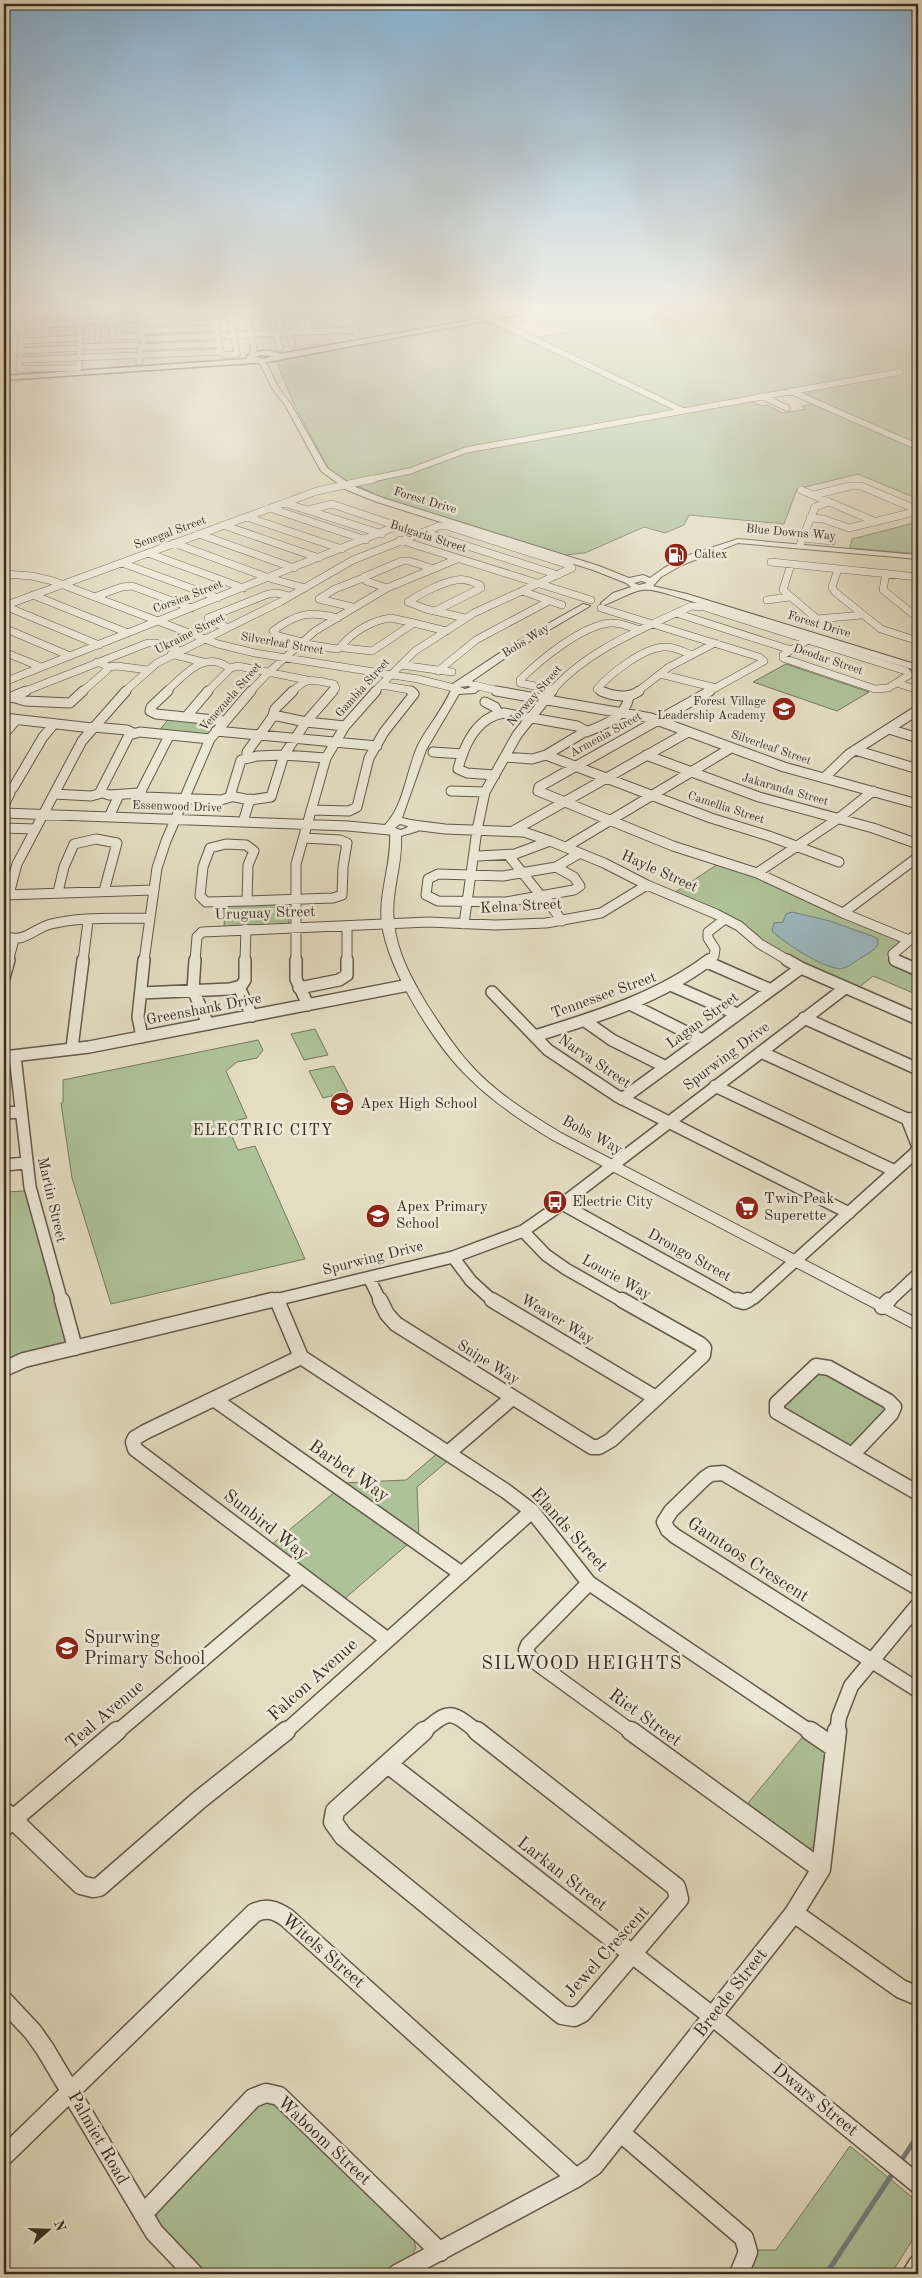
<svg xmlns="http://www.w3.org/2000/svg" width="922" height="2278" font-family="'Old Standard TT',serif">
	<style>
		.green { fill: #aec299; stroke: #74785e; fill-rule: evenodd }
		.water { fill: #9bb8bf; stroke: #748081 }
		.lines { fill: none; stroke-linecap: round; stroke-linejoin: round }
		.stream { stroke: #748081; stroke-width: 5 }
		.minor-far5-casing { stroke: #64594b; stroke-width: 7 }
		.minor-far4-casing { stroke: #64594b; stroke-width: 8 }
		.minor-far3-casing { stroke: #64594b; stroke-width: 11 }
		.minor-far2-casing { stroke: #64594b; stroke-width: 14 }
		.minor-far1-casing { stroke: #64594b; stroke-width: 17 }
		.minor-casing { stroke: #64594b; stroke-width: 21 }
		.tertiary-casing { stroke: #64594b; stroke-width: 2 }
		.secondary-casing { stroke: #3a2d23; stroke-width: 3 }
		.minor-far5 { stroke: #ede9d7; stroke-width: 5.5 }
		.minor-far4 { stroke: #ede9d7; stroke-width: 7 }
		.minor-far3 { stroke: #ede9d7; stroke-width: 9 }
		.minor-far2 { stroke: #ede9d7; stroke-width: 11 }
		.minor-far1 { stroke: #ede9d7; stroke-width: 14 }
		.minor { stroke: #ede9d7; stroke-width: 18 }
		.tertiary { fill: #ede9d7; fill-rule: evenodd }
		.secondary { fill: #ede9d7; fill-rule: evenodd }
		.labels { text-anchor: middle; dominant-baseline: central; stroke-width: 5; stroke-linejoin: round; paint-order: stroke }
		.far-street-label { font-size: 12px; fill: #3a2d23; stroke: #ede9d7 }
		.far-poi-label { font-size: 12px; fill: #3a2d23; stroke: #ede9d7; text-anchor: start }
		.street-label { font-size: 15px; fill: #3a2d23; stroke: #ede9d7 }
		.poi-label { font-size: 15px; fill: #3a2d23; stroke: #ede9d7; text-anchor: start }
		.neighbourhood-label { font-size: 16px; letter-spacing: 1px; fill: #3a2d23; stroke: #ede9d7 }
		.near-street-label { font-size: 18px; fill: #3a2d23; stroke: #ede9d7 }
		.near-poi-label { font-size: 18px; fill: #3a2d23; stroke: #ede9d7; text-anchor: start }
		.near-neighbourhood-label { font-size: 19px; letter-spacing: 1px; fill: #3a2d23; stroke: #ede9d7 }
	</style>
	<rect width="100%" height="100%" fill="#e4ddc2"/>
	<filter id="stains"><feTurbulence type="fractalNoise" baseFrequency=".004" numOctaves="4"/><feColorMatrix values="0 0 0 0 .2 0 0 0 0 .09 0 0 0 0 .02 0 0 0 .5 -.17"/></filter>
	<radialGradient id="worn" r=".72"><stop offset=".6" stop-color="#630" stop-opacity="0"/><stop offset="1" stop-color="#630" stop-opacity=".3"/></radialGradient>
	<path class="green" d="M539,312H819L918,316V499L858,474L797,489L784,524L689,515L684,525L665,533L644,527L585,553L565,555L381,497L343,479L328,468L293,402L277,363L289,356L481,322L494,324L527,339L574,331L555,322L542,324L534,321L507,325L499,320ZM790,392L816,404L802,406L806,409L783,413L767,405L762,406L747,400Z
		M918,522V554L850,548L852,539Z
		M786,664L869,692L837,711L753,682Z
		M170,717L214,724V725L208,735L158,732Z
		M721,862L902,941L890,952L888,956L893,961L918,972V995L873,976L857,989L813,970L760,939L743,924L674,893Z
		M287,903L289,922L287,924L224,927L225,904Z
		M315,1029L328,1055L304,1060L291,1034Z
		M258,1040L263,1050L257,1058L237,1062L226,1071L247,1118L226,1123L238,1150L255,1146L305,1259L111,1304L72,1178L61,1103L63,1102V1080Z
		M334,1066L348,1092L323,1098L309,1071Z
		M25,1191L66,1339L64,1344L4,1362V1192Z
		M822,1369L887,1408L850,1446L787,1412L784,1405Z
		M439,1452L450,1459L417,1487L419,1538L343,1483L406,1480Z
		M335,1492L408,1544L343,1600L271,1545Z
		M805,1734L826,1749L815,1847L808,1849L744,1808Z
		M273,2100L413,2237L416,2248L410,2259L377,2274H203L158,2225L156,2213L257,2103Z
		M850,2146L918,2202V2231L891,2274H747L752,2268L755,2250H776Z"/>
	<path class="water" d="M792,912L830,921L872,936L878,939C879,948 871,952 864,956C858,959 851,966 844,968C829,973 783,942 772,931L774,923L783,922L786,914Z"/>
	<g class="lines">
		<path class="stream" d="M901,2161L918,2135
			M826,2274L893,2173"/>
		<g class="minor-far5-casing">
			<path id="minor-far5" d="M72,312L71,320L73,321L140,319
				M246,312L254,350L252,354
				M263,312L268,334
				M276,312L282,333
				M290,312L296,332
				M305,312L311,332
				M485,316L681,410
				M24,317L71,315
				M112,320V336H143
				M98,321V339
				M80,323L79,368L19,369L23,326Z
				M141,331L216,328
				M4,333H14
				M276,333L280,348
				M289,333L293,345
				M143,339L355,330L357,334
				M22,341L80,338
				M144,346L141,316L233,312
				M80,347L137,345L140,347L139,362
				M140,347L219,344
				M21,351L80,348
				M219,351L225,355L237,354L229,312
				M19,360L218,352L220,351L214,312
				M790,391L918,447
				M761,396L787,408
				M367,480L410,471L466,450L900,372"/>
		</g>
		<g class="minor-far4-casing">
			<path id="minor-far4" d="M801,490L876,522
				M814,495L850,486H861L918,510
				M285,503L382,534
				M270,508L366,540
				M247,517L342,549
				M810,518L823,519L849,528L918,511
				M223,525L319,558
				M424,532L558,575
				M199,534L294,568
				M803,538L832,541
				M400,540L591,600
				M174,543L269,578L305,588
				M800,545L815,507L829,502
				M148,553L243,588
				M771,562L918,577
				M122,563L218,598
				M791,564L783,590L817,619L862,615
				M838,569L832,587L835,592L881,629L918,641
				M886,573L883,590L918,618
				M4,574L32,576L53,581L218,644L255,653L418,679L454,688
				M387,588L366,581L364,577L402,561H409L434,569
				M522,591L562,605
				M33,595L128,633
				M94,597L122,587L132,586L191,608
				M767,600L790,597
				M4,606L317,491L373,479
				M5,606L99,645
				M352,607L319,599L335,589L363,578
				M601,608L759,657L764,661L708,692
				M435,611L481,588L480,585C472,582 465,578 456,580C441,583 421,593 408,602L426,609L465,618
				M676,613L791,650
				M391,618L414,623L372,651L345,648L342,645C354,631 373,620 391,618Z
				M414,623L446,631
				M227,627L210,622L208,618L268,594L277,593L289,596
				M4,628L70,656
				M808,640L906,671L909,675L888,688L875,689L783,658V655Z
				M302,642L278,636L273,631C297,613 309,611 338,618
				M300,643L337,649L342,647
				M4,652L41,667
				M171,654L203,662
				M692,655L715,643
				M401,665L452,672
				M107,667L117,666L148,670
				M230,668L238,666L307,680
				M438,671L476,640L549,601
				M660,674L716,688
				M4,682L397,526L332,504L308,510
				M897,683L918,690
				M381,685L410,690L412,692
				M475,685L502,692
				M554,690L520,683V680C540,660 581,626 610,623C620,622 630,627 640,630
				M23,692L148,643H156L179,650
				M82,692L107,670L105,665L97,662
				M124,692L157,663L280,602L353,560L439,526H447L569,565L572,568L474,613L415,651L374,692
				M166,692C183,676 205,648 230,669L207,692
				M250,692L269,672L315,631L387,588L457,559
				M292,692C308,676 312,680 334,684L336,688L332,692
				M551,692C586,650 643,629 691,606L704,607L808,640
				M604,692L597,689C610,674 645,646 666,647C675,647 684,652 692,655
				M637,692L669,667L692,655"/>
		</g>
		<g class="minor-far3-casing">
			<path id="minor-far3" d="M168,691L151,707L150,711L156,714L224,721
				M293,691L275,709L273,715L306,722
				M496,691L651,718L784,767L918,804
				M601,691C612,696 629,699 639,691
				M710,691L539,787L538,791L673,846L757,873L843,913
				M12,697L25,701L70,703L83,691
				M4,700L26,691
				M485,702L495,707L498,713
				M186,717L208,691
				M4,718L92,728
				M306,722L345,726
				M306,722L333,691
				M93,727L127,730L133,733
				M889,729L918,738
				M216,731L377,746
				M586,732C604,725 625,718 629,697
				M4,734L16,720
				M169,736L140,793L109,795L100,792L129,735L140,732L210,739
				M855,750L918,769
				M433,752L463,754
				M284,755L326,758
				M284,755L271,797L250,800L230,796L241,760L257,756Z
				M284,755L306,722
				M646,755L759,797L873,828L918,844
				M247,757V752L274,715
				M505,757L532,759L546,755L711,818L769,836L839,862
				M495,775L467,773L458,769C464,745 477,717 504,713L577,726L586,731L546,755
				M824,778L849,754L918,710
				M4,791L13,788L43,737L54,724
				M451,791L485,792
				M54,794L91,796L102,793
				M139,794L145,797L221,800L231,797
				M4,805L10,793L6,790
				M311,810L349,811L357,807L369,758L384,732L414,694L411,691
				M4,813L348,826L390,830
				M109,817L119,795
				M243,822L250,799
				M413,825L445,829L524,832L550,841L604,863L647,885L716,914L739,926L760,944L789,961
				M4,828L35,829
				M513,831L688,732
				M226,844L246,845L254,851L248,865L247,901L206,902L200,896L203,867L210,848Z
				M566,847L731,748
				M478,856L515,854L550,841
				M509,856L541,896
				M556,867L574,877L580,886L574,890L506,902L438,901L426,895L428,879L438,874L503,876Z
				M556,867L580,853
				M757,873L839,818L873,791
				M58,892L64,867L74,844L96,839L117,843L104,891
				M9,894L17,864L82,741L126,691
				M4,895L153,890
				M544,896L562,921
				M247,901L333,898L342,895L343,867L347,843L340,840L304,838
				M464,924L477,830L485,792L517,735L552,691
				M347,926V961
				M4,936C25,944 32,929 51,924C82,916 117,919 149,918
				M909,940L843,913L918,857
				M8,961L14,940
				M83,961L88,921
				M144,961L157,868L166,841L210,739L251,691
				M195,961L197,937L202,932L429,922L495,925L546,923L601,913L647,885
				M245,961L246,929
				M296,961V864L326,758L345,726L376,691
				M707,961L714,956L715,949L708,938V932L725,919
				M898,961L895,960L893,954L918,933"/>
		</g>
		<g class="minor-far2-casing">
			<path id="minor-far2" d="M195,960L193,990L208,1024
				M296,960V979L308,1005
				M787,960L801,968L918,1019
				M895,960L918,970
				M707,962L771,990
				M4,978L9,960
				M673,986L737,1014
				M239,987L252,1016
				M299,988L339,980L347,975V960
				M492,992L548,1050L617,1096L849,1213
				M141,993L230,989L241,986L245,980V960
				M632,1005L702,1040
				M804,1018L918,1069
				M585,1021L612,1040L666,1067
				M535,1036C596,1017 657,999 709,960
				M142,1037L138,1017L144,960
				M72,1048L83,960
				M761,1052L907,1119L918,1118
				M15,1056L30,1187L62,1302
				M4,1057L89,1047L409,985
				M715,1086L895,1171
				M622,1099L801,968
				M4,1113L20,1112
				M4,1165L26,1163
				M562,1204L735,1300L742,1302
				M523,1231L546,1255L566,1269L624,1302
				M453,1257L471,1281L494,1302
				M369,1278L381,1302
				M276,1299L277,1302
				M267,1302L453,1257L523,1231L562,1204L845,988
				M745,1302L754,1298L915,1153L918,1147L907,1119
				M888,1302L918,1274"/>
		</g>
		<g class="minor-far1-casing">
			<path id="minor-far1" d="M62,1300L75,1348
				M277,1300L301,1357L507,1492L532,1511L589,1583L812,1733
				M380,1300L387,1314L396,1324L592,1447H599L611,1440L703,1355L704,1348L700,1344L622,1300
				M492,1300L656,1398
				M737,1300L744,1302L748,1300
				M882,1307L889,1300
				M301,1357L145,1432L135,1438L133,1442L135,1449L388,1640
				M4,1369L24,1360L272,1300
				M214,1399L462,1574
				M448,1453L512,1398
				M852,1455L891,1414L894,1407L888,1401L829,1368L816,1366L777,1403V1412L918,1493
				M589,1583L528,1645L526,1650L530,1658L633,1733
				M918,1588L723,1473L711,1474L705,1478L671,1511L664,1522L668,1530L675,1536L918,1690
				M116,1733L301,1576
				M284,1733L532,1511
				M422,1733C450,1708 451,1711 479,1733
				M837,1733L839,1717L851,1686L918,1605"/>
		</g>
		<g class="minor-casing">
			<path id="minor" d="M424,1731L335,1811L333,1822L343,1836L562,2015L574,2017L582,2013L679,1899L676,1887L477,1731
				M631,1731L821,1869
				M810,1731L835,1748
				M388,1764L712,2016L918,2184
				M4,1811L81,1885L93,1888L99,1887L199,1800L286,1731
				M4,1827L117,1731
				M794,1913L901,1989L918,1996
				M4,2001L33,2032L45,2049L154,2232L194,2274
				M621,2133L744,2238L748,2252L739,2274
				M4,2156L254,1913C267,1907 276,1910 287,1918L576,2178
				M143,2214L253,2098L266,2093L279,2096L440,2252
				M397,2274L576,2178L594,2166L794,1913L821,1869L837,1731
				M912,2274L918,2264"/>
		</g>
		<g class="tertiary-casing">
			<path id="tertiary" d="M256,359H260L267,364L278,387L291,404L327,468L353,486L383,498L599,566L629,578L643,575L650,578L664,568L689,555L738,539L918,555V559L738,543L682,565L661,577L653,586L687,594L918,665V671L681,598C670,595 654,588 642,590C631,591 607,606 602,605L601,603L613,593L631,587L626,583L593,570L377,502L347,490L321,471L285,405L272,388L261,365L256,361ZM642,581L647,583L639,585L634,583Z
				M583,604L590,606L527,643L472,681L482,687L475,693L459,694L426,750L402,818L415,821L419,829L418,831L401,836C403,865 390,893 394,923C397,952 411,978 426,1003C439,1023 452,1044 468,1062C493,1091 528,1113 561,1133L918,1319V1331L551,1139C522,1121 493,1102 469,1078C435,1046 388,970 382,924C378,893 392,864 390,833L385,830V825C405,804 406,770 419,743C429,725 443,709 451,690L449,687L451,685L521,639ZM468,686L471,687L465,689L460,687ZM400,824L407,826L408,827L401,830L395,828Z"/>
		</g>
		<g class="secondary-casing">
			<path id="secondary" d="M517,312H531L267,362L4,380V376L247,359V356C258,351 269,348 280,354ZM261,355L273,356L264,359L255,357Z"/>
		</g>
		<use href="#minor-far5" class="minor-far5"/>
		<use href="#minor-far4" class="minor-far4"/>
		<use href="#minor-far3" class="minor-far3"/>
		<use href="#minor-far2" class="minor-far2"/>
		<use href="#minor-far1" class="minor-far1"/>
		<use href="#minor" class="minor"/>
		<use href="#tertiary" class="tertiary"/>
		<use href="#secondary" class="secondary"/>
	</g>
	<linearGradient id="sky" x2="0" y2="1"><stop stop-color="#89b6d8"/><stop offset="0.49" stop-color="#f3f0e4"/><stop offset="1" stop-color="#f3f0e4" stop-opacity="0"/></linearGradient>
	<rect width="922" height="631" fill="url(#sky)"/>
	<defs>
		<g id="fuel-disc" transform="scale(1.25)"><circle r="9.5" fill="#8f2418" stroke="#ede9d7"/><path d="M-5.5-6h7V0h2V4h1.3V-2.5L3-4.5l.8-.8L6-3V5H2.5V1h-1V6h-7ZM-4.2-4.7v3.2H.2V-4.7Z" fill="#fff"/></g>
		<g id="school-disc" transform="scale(1.25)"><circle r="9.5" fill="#8f2418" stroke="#ede9d7"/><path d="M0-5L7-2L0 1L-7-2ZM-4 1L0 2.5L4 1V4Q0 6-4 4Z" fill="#fff"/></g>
		<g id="bus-disc" transform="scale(1.25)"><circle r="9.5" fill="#8f2418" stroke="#ede9d7"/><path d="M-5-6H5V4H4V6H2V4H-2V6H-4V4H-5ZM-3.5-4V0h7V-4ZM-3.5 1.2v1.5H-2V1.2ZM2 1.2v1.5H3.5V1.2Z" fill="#fff"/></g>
		<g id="supermarket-disc" transform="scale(1.25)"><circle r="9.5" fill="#8f2418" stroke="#ede9d7"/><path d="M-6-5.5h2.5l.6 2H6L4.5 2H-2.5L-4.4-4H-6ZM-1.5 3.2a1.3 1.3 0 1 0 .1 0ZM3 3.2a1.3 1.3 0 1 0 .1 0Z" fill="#fff"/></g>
	</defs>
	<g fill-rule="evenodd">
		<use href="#fuel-disc" x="676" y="555"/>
		<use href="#school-disc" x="784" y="709"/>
		<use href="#school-disc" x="342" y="1104"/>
		<use href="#bus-disc" x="555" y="1202"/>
		<use href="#supermarket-disc" x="747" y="1208"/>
		<use href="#school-disc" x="378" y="1216"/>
		<use href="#school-disc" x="67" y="1648"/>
	</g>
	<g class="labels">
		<g class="far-street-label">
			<text transform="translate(425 501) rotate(17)">Forest Drive</text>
			<text transform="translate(170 533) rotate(-20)">Senegal Street</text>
			<text transform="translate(791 533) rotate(5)">Blue Downs Way</text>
			<text transform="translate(428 537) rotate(18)">Bulgaria Street</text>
			<text transform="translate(188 597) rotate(-21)">Corsica Street</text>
			<text transform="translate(819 625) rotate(17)">Forest Drive</text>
			<text transform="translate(190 634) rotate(-27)">Ukraine Street</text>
			<text transform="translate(526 641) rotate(-32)">Bobs Way</text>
			<text transform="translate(282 644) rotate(10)">Silverleaf Street</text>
			<text transform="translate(828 660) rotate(19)">Deodar Street</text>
			<text transform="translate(363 688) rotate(-48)">Gambia Street</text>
			<text transform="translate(535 696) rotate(-49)">Norway Street</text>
			<text transform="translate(231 697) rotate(-49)">Venezuela Street</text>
			<text transform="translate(606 735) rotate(-29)">Armenia Street</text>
			<text transform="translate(771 748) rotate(19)">Silverleaf Street</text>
			<text transform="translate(785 790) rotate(16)">Jakaranda Street</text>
			<text transform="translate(177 807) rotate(2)">Essenwood Drive</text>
			<text transform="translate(726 808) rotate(18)">Camellia Street</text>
		</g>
		<g class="far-poi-label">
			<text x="694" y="555">Caltex</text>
			<text x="766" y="702" text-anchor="end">Forest Village<tspan x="766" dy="14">Leadership Academy</tspan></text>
		</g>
		<g class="street-label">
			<text transform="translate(659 872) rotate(24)">Hayle Street</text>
			<text transform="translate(521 907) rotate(-3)">Kelna Street</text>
			<text transform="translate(265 914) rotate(-2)">Uruguay Street</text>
			<text transform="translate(604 996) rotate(-20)">Tennessee Street</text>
			<text transform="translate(204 1010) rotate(-11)">Greenshank Drive</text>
			<text transform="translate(703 1021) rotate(-36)">Lagan Street</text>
			<text transform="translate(727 1057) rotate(-37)">Spurwing Drive</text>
			<text transform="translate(594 1062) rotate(34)">Narva Street</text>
			<text transform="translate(592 1136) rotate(28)">Bobs Way</text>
			<text transform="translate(51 1200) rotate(77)">Martin Street</text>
			<text transform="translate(689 1256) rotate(29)">Drongo Street</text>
			<text transform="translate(373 1259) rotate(-14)">Spurwing Drive</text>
			<text transform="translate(616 1278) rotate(29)">Lourie Way</text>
			<text transform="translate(557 1320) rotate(31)">Weaver Way</text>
			<text transform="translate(488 1363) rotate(32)">Snipe Way</text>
		</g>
		<g class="poi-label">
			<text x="360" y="1104">Apex High School</text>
			<text x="764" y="1199">Twin Peak<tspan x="764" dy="17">Superette</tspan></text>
			<text x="572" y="1202">Electric City</text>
			<text x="396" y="1207">Apex Primary<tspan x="396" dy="17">School</tspan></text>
		</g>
		<g class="neighbourhood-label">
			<text x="263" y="1131">ELECTRIC CITY</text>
		</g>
		<g class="near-street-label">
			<text transform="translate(349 1471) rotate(35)">Barbet Way</text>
			<text transform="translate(266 1525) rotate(38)">Sunbird Way</text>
			<text transform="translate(569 1530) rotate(48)">Elands Street</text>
			<text transform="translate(748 1560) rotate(33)">Gamtoos Crescent</text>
			<text transform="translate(313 1680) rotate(-42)">Falcon Avenue</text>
			<text transform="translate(105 1715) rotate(-40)">Teal Avenue</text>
			<text transform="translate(645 1718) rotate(36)">Riet Street</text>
			<text transform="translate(562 1874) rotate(38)">Larkan Street</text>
			<text transform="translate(323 1951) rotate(41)">Witels Street</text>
			<text transform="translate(607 1952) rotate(-48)">Jewel Crescent</text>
			<text transform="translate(731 1993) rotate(-52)">Breede Street</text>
			<text transform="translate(815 2100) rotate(39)">Dwars Street</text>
			<text transform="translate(98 2138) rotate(60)">Palmiet Road</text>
			<text transform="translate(324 2141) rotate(43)">Waboom Street</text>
		</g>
		<g class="near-poi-label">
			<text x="84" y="1638">Spurwing<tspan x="84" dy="21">Primary School</tspan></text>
		</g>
		<g class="near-neighbourhood-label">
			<text x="582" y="1664">SILWOOD HEIGHTS</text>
		</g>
	</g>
	<rect width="922" height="2278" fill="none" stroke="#e4ddc2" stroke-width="20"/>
	<rect x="5" y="5" width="912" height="2268" fill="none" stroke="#3a2d23" stroke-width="2.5"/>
	<rect x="10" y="10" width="902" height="2258" fill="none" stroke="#3a2d23"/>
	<g transform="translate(48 2230) rotate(70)" stroke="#ede9d7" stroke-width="4" paint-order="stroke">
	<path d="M0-4L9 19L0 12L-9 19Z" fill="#3a2d23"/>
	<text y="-8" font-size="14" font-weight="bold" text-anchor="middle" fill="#3a2d23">N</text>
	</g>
	<rect width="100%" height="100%" filter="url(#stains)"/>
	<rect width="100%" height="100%" fill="url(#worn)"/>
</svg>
